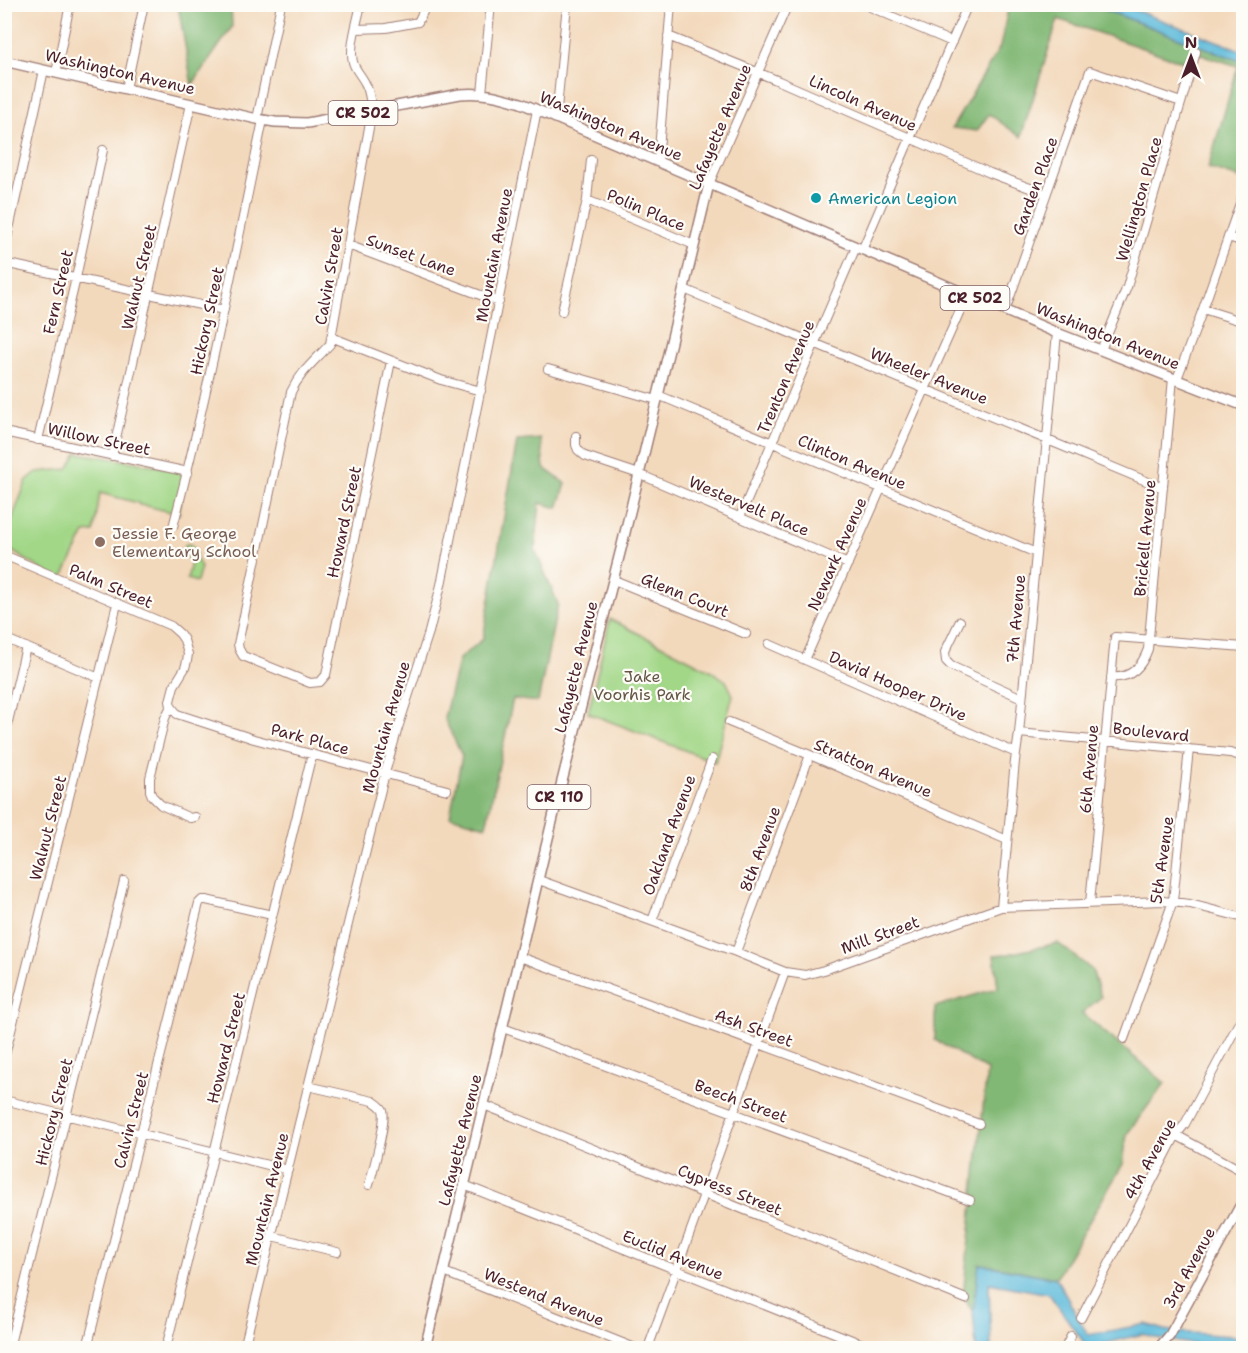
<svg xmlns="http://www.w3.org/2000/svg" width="1248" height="1353" font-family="'Shantell Sans',sans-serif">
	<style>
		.green { fill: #a2d787; stroke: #767b59; stroke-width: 1.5 }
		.forest { fill: #81b874; stroke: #666c50; stroke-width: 1.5 }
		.water { fill: #5bbada; stroke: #526c82; stroke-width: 1.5 }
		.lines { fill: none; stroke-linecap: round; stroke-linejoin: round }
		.minor-casing { stroke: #9e7c74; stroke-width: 10 }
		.major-casing { stroke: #9e7c74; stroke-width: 12 }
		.minor { stroke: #fff; stroke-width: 8 }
		.major { stroke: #fff; stroke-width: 9 }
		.culture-dot { fill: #0f9aa8; stroke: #fdfcf7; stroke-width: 2 }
		.education-dot { fill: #8d6e63; stroke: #fdfcf7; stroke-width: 2 }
		.labels { text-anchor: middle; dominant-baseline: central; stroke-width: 4.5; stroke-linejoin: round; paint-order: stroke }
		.shield { fill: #fdfcf7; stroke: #806168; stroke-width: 1.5 }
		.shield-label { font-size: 15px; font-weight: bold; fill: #4a1f2b }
		.street-label { font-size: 16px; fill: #4a1f2b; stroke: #fdfcf7 }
		.culture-label { font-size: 16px; fill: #0d838f; stroke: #fdfcf7; text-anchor: start }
		.education-label { font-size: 16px; fill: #785e54; stroke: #fdfcf7; text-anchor: start }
		.park-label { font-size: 16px; fill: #645647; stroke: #fdfcf7 }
	</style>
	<rect width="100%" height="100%" fill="#fdfcf7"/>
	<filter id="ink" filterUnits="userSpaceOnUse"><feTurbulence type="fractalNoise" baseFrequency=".0167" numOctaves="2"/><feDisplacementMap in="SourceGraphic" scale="12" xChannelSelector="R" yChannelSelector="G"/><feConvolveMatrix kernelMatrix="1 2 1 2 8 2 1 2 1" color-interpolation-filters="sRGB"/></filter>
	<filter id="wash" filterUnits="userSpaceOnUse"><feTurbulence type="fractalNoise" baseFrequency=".008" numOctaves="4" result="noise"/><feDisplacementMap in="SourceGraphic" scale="24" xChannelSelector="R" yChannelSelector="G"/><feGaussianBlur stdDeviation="1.35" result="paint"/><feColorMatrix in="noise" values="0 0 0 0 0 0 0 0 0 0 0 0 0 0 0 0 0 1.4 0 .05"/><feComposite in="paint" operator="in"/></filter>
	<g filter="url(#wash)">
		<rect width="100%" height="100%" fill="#f3d9bc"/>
		<path class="green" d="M77,453L146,464L185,472L179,514L147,506L139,505L138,503L100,493L94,532L85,533L61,581L5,547L4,540L27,480L37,472L68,469Z
			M187,544L191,545L195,549L196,558L201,567L197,582L187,579L191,563L183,549L185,545Z
			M610,619L710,670L726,681L733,695L715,762L588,713Z"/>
		<path class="forest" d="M178,5H231L232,27L192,85Z
			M1009,5H1092L1243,62L1242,179L1208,168L1238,66L1196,53L1192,65L1058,19L1021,137L989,114L977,131L952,128L1000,47Z
			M541,439L544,468L566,484L558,508L540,503L535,550L558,604L538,702L513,699L486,826L450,816L462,756L444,718L459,659L483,639L517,441Z
			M1058,943L1092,970L1101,997L1082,1013L1165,1083L1127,1134L1123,1164L1056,1278L980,1264L973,1312L963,1296L987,1070L935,1040V1007L998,988L994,955L1008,954Z"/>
		<path class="water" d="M1092,5H1122L1243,51V62Z
			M979,1264L1056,1278L1088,1335L1146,1324L1165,1330L1179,1332L1244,1337L1243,1348H1216L1160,1339L1143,1334L1088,1348L1049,1294L989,1283L991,1348H976L973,1312Z"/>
	</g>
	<g filter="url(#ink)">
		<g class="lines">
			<g class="minor-casing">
				<path id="minor" d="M361,4C358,20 349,46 353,62C355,70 361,75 365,83C370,91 370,101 372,111L330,344C316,360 300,372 291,392L238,644L239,649L243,656L310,683L320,682L326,675L391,361
					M863,4L952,42
					M356,29L386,28L418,22L423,12
					M668,36L779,81L990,173L1046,194
					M56,73L70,4
					M126,89L144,4
					M482,93L491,4
					M257,119L281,4
					M556,119L567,4
					M658,162L671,4
					M709,184L788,4
					M587,200L694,245
					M1228,237L1244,242
					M348,245L499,302
					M862,250L968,4
					M4,252L44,70
					M4,263L224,310
					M684,289L1163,488
					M1203,309L1244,322
					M562,311L587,200L591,160
					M1005,311L1090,71L1181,102
					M331,337L441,380L481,391
					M1101,350L1127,287L1196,52
					M548,369L657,400
					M1177,379L1203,309L1244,192
					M658,395L1036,553
					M4,432L188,472
					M576,436V445L578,450L585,456L639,474L848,564
					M38,440L76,278L103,150
					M112,456L191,104
					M740,517L856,247
					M173,527C208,393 235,256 263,120
					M4,555L171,626L180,634L184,640L188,654L187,661L185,668L174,686L170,701L171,706L165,718L150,778V791L152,796L161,805L190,818L195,817
					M614,580L746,634
					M960,621L945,652L946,661L951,666L1022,698
					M4,638L99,678
					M769,644L1016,753
					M805,660L967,295
					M1111,677C1131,679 1142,666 1148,649L1173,378
					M171,706L177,714L254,739L447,790
					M729,722L810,755L1007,840
					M1019,733L1230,753L1244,757
					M4,738L26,647
					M539,880L736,952L785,972L805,975L824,970L1001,907L1163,901L1190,904L1244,918
					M1090,903L1115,637L1244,647
					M1001,907L1015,761L1019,733L1057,333
					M652,921L712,759
					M736,952L810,755
					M520,957L979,1124
					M503,1028L970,1200
					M1124,1039L1173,901L1189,749
					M4,1059L117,604
					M308,1086L373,1101C376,1103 381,1106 383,1110C387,1122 373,1170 369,1185
					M4,1100L288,1170
					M484,1105L966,1299
					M1176,1135L1244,1172
					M464,1185L872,1348
					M272,1236L337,1252
					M444,1272L635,1348
					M1081,1318L1176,1135L1185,1124L1244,1013
					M9,1348L124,881
					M87,1348L199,903L202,900H206L272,915
					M166,1348L312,754
					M244,1348L385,773L397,731L429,632L441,585L537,110
					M648,1348L785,972
					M1065,1348L1071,1336"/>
			</g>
			<g class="major-casing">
				<path id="major" d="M4,61L257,119L275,122L307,123L460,94C483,92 498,96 521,103L1057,333L1244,406
					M425,1348L556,805L622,545L709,184
					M1159,1348L1170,1335L1244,1199"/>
			</g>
			<use href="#minor" class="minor"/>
			<use href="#major" class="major"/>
		</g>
	</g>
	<circle class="culture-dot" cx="816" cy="198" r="6"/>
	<circle class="education-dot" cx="100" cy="542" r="6"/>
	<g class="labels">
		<g class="shield">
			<rect x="328.5" y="101" width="69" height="24" rx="4.5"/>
			<rect x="940.5" y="286" width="69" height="24" rx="4.5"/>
			<rect x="527.5" y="785" width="63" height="24" rx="4.5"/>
		</g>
		<g class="shield-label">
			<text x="363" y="113">CR 502</text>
			<text x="975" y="298">CR 502</text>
			<text x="559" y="797">CR 110</text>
		</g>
		<g class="street-label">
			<text transform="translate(120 72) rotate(13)">Washington Avenue</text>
			<text transform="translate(863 103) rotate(24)">Lincoln Avenue</text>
			<text transform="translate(611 126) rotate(23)">Washington Avenue</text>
			<text transform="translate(720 127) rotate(-67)">Lafayette Avenue</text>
			<text transform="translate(1035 186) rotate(-70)">Garden Place</text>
			<text transform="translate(1139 199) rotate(-74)">Wellington Place</text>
			<text transform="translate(646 210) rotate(23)">Polin Place</text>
			<text transform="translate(411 255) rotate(20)">Sunset Lane</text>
			<text transform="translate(494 255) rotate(-79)">Mountain Avenue</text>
			<text transform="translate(329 276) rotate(-80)">Calvin Street</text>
			<text transform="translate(139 277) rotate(-77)">Walnut Street</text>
			<text transform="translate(58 292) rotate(-77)">Fern Street</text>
			<text transform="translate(207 321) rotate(-78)">Hickory Street</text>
			<text transform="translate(1108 336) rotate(22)">Washington Avenue</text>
			<text transform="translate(929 376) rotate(22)">Wheeler Avenue</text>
			<text transform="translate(786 377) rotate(-67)">Trenton Avenue</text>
			<text transform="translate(99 439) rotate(12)">Willow Street</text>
			<text transform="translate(852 462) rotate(23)">Clinton Avenue</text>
			<text transform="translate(749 506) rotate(23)">Westervelt Place</text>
			<text transform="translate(344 522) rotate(-78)">Howard Street</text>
			<text transform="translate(1145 538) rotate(-85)">Brickell Avenue</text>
			<text transform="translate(837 554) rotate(-66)">Newark Avenue</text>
			<text transform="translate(111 586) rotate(23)">Palm Street</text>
			<text transform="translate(685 595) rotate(22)">Glenn Court</text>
			<text transform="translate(1016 619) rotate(-85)">7th Avenue</text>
			<text transform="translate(576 667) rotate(-76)">Lafayette Avenue</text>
			<text transform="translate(898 686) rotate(24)">David Hooper Drive</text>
			<text transform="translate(386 727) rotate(-74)">Mountain Avenue</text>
			<text transform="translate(1151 732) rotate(6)">Boulevard</text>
			<text transform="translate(310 739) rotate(15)">Park Place</text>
			<text transform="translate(873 768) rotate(23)">Stratton Avenue</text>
			<text transform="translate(1089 769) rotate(-85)">6th Avenue</text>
			<text transform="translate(48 828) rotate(-76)">Walnut Street</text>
			<text transform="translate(669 835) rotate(-70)">Oakland Avenue</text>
			<text transform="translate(760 849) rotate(-70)">8th Avenue</text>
			<text transform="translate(1162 860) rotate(-82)">5th Avenue</text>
			<text transform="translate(880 935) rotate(-20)">Mill Street</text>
			<text transform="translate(754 1028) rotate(20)">Ash Street</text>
			<text transform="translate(226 1048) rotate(-76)">Howard Street</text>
			<text transform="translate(741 1101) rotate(20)">Beech Street</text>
			<text transform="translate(54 1112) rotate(-76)">Hickory Street</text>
			<text transform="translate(131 1120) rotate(-76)">Calvin Street</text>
			<text transform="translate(460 1140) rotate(-76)">Lafayette Avenue</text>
			<text transform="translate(1150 1159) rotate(-61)">4th Avenue</text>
			<text transform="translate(730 1190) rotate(22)">Cypress Street</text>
			<text transform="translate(267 1199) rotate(-76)">Mountain Avenue</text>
			<text transform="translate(673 1255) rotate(22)">Euclid Avenue</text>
			<text transform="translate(1189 1268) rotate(-61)">3rd Avenue</text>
			<text transform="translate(544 1297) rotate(22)">Westend Avenue</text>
		</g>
		<g class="culture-label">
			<text x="828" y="198">American Legion</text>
		</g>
		<g class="education-label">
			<text x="112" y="533">Jessie F. George<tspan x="112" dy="18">Elementary School</tspan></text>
		</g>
		<g class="park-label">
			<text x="642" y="676">Jake<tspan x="642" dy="18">Voorhis Park</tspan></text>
		</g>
	</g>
	<rect width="1248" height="1353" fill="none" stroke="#fdfcf7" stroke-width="24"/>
	<g transform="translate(1191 57)" stroke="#fdfcf7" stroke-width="4.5" paint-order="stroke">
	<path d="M0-4.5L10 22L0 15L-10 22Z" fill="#4a1f2b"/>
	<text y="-9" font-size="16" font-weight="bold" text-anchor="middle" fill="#4a1f2b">N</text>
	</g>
</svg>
